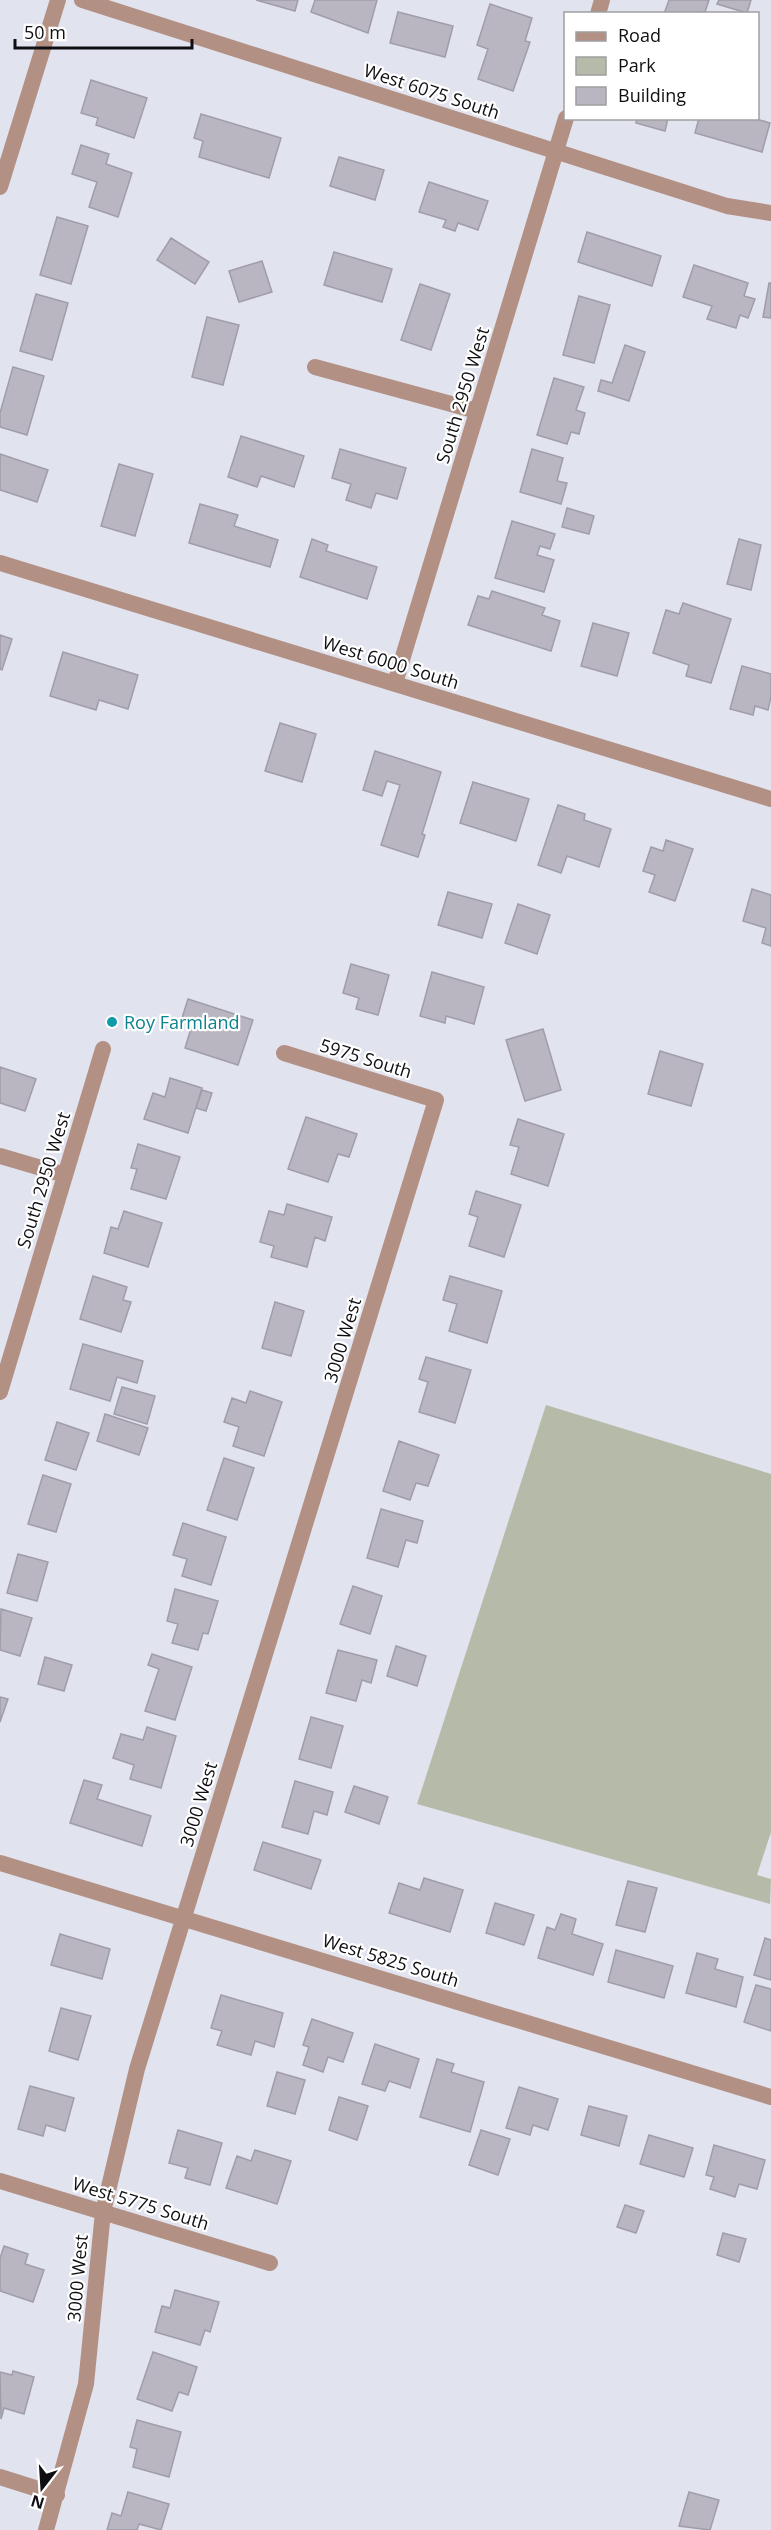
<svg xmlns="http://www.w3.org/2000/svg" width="771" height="2530" font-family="'Open Sans',sans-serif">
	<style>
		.green { fill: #b6bba9 }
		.building { fill: #b9b6c1; stroke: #a09da8; stroke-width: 1.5 }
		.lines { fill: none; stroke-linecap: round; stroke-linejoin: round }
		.minor { stroke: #b39084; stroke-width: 16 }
		.tertiary { stroke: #b39084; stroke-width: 16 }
		.culture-dot { fill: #0f9aa8; stroke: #fff; stroke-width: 2 }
		.labels { text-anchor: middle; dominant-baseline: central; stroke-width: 4.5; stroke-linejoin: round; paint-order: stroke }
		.street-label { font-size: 18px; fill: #0f0f13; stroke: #fff }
		.culture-label { font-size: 18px; fill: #0d838f; stroke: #fff; text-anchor: start }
	</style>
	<rect width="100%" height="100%" fill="#e1e3ef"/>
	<path class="green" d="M546,1405L771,1474V1832L757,1875L771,1879L770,1904L417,1804Z"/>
	<path class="building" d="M256,0H298L295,11Z
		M315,0H377L368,33L311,12Z
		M669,0H709L705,12L664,14Z
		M719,0H751L747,13L717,4Z
		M490,4L532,18L525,41L530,42L513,91L478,79L488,49L477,45Z
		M398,12L453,26L445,57L390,43Z
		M91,80L147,98L134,138L96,125L98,118L81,113Z
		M201,114L281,138L269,178L199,157L203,141L194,138Z
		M637,118H668L665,131L636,123Z
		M699,118H753L770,123L762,152L695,133Z
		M81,145L109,154L106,164L132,173L118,217L89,207L97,182L72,174Z
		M339,157L384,170L375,200L330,186Z
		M429,182L488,201L478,230L458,223L455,231L443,227L446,220L419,212Z
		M57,217L88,226L71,284L40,275Z
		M587,232L661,256L652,286L578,262Z
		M171,238L209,262L195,284L157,260Z
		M334,252L392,269L382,302L324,285Z
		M262,261L272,292L239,302L229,271Z
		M694,265L748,283L744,296L755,299L748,318L740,315L736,328L707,319L712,306L683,297Z
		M769,283H771V318L763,317Z
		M420,284L450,294L431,350L401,340Z
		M36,294L68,303L52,360L20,351Z
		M579,296L610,305L594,363L563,355Z
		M207,317L239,325L223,385L192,377Z
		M625,345L645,352L629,401L598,391L601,380L612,383Z
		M13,367L44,376L27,435L0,427V413Z
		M554,378L584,387L576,410L585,413L579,434L571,432L567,444L537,435Z
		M241,436L304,456L294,487L261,476L257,487L228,477Z
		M340,449L406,468L397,499L376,493L371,508L346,500L351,484L332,478Z
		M532,449L563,458L557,481L567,483L561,504L520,492Z
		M0,454L48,470L37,502L0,490Z
		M119,464L153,474L135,536L101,526Z
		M200,504L238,515L234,526L278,540L270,567L189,543Z
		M567,508L594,516L589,534L562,527Z
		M512,521L555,534L550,549L540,546L537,555L554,560L544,592L495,578Z
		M312,539L328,545L326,551L377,567L367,599L300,577Z
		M739,539L761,545L751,590L727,584Z
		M492,591L545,608L542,615L560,621L551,651L468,625L478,596L489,599Z
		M683,603L731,619L711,683L686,676L689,665L653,653L666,610L679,614Z
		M593,623L629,633L617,676L581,666Z
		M0,635L12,639L2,670L0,669Z
		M63,652L138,675L128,709L99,700L96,710L50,696Z
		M742,666L771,674V697L768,710L755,706L753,715L730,709Z
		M280,723L316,734L302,782L265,771Z
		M375,751L441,772L422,834L425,835L418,857L381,845L400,785L387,781L382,796L363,790Z
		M473,782L529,799L516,841L460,823Z
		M558,805L585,814L584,820L611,829L599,867L567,856L561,873L538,865Z
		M666,840L693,849L675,901L649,892L655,875L643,871L651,847L663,851Z
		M752,889L771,895V946L762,943L766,928L743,921Z
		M448,892L492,904L482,938L438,925Z
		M518,904L550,915L537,954L505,943Z
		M351,964L389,975L378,1015L356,1009L359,998L343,993Z
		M432,972L484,987L474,1024L446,1016L445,1023L420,1016Z
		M188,999L253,1020L238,1065L185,1048L193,1022L182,1018Z
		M543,1029L561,1090L525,1101L506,1040Z
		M660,1051L703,1064L691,1106L648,1094Z
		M0,1067L36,1079L25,1111L0,1103Z
		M170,1078L202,1088L188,1133L144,1119L153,1093L165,1097Z
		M202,1090L212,1093L206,1111L196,1108Z
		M306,1117L357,1134L349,1157L338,1154L328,1182L288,1169Z
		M518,1119L564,1134L548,1186L511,1174L519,1147L510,1145Z
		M138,1144L180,1157L166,1199L131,1189L137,1169L131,1168Z
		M476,1191L521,1205L504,1257L469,1246L478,1217L469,1214Z
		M287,1204L332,1217L325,1241L315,1237L307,1267L271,1257L274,1246L260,1242L269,1211L284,1215Z
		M124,1211L162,1223L148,1267L104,1253L111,1227L118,1229Z
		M93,1276L127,1287L123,1300L131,1302L121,1332L80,1319Z
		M450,1276L502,1291L487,1343L449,1331L457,1304L443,1300Z
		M275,1302L304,1311L291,1356L262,1348Z
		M83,1344L143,1361L137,1383L117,1377L110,1401L70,1389Z
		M426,1357L471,1370L455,1423L419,1412L428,1382L419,1379Z
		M122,1387L155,1396L147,1424L114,1414Z
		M250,1391L282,1402L264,1456L233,1446L239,1427L224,1422L232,1398L246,1403Z
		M105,1414L148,1428L139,1455L97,1441Z
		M57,1422L89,1433L76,1470L45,1460Z
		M399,1441L439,1455L428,1486L416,1483L410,1500L383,1491Z
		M224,1458L254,1468L237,1520L207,1510Z
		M43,1475L71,1484L56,1532L28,1524Z
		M381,1509L423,1521L417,1543L406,1540L398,1567L367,1558Z
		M183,1523L226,1537L211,1585L182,1576L187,1559L173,1555Z
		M18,1554L48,1562L37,1601L7,1593Z
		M353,1586L382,1596L370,1634L340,1624Z
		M175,1589L218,1601L208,1634L203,1633L198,1650L172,1643L178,1624L167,1621Z
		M1,1609L32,1618L20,1656L0,1650Z
		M396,1646L426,1656L417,1686L387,1676Z
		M338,1650L377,1660L371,1683L362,1680L356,1701L326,1693Z
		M152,1654L192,1667L175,1720L145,1711L159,1669L148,1665Z
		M45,1657L72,1665L64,1691L38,1684Z
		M0,1697L8,1699L0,1722Z
		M311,1717L343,1726L331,1768L299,1759Z
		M147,1727L176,1736L161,1788L130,1779L134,1765L113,1758L121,1734L143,1740Z
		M84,1780L102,1785L97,1799L151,1816L142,1846L70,1823Z
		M295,1781L333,1792L327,1815L314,1811L308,1834L282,1827Z
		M354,1786L388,1797L379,1824L345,1812Z
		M263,1842L321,1860L311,1889L254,1870Z
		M424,1878L463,1890L450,1932L389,1913L399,1883L420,1890Z
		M628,1881L657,1888L645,1932L616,1925Z
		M495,1903L534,1915L524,1945L486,1933Z
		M561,1914L576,1919L572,1934L603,1944L593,1975L538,1958L547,1927L555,1930Z
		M60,1934L110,1949L102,1979L51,1965Z
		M765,1938L771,1940V1980L754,1975Z
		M616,1950L673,1966L664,1998L608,1982Z
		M697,1953L718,1959L715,1969L743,1977L736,2007L686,1993Z
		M756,1985L771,1989V2031L744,2022Z
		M221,1995L283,2013L274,2047L255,2041L251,2055L217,2045L222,2031L211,2028Z
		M61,2008L91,2016L78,2060L49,2051Z
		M312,2019L353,2033L343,2062L328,2057L323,2072L303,2065L309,2047L303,2045Z
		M375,2044L419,2059L410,2088L389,2081L385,2091L362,2084Z
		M437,2059L454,2064L451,2072L484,2082L470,2132L420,2117Z
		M277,2072L305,2080L295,2114L267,2106Z
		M30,2086L74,2098L65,2131L46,2125L43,2136L18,2129Z
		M519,2087L558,2099L548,2130L533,2125L530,2135L506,2128Z
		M339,2097L368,2106L357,2140L329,2130Z
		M589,2106L627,2116L619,2146L581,2135Z
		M178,2130L222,2143L210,2185L185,2178L188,2168L169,2163Z
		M481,2130L510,2139L498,2175L469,2165Z
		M649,2135L693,2148L684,2177L640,2164Z
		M714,2145L765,2160L757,2189L739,2184L735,2197L710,2189L714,2177L706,2175Z
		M255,2150L291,2161L277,2204L226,2188L237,2156L251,2161Z
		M625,2205L644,2211L636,2233L617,2227Z
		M723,2233L746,2239L739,2262L717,2255Z
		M4,2246L28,2254L25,2264L44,2270L33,2302L0,2291V2258Z
		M175,2290L219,2302L210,2332L205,2330L200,2345L155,2332L162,2306L170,2308Z
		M153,2352L197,2367L188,2395L179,2392L172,2411L137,2399Z
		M13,2371L34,2377L24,2414L4,2408L1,2419L0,2372L12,2375Z
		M137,2420L181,2432L169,2477L133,2467L137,2449L130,2447Z
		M128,2492L169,2504L161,2530L139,2524L137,2530H107L112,2513L121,2516Z
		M689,2492L719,2500L710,2530L679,2526Z"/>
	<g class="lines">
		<path class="minor" d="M82,0L727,206L771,213
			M598,14L602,0
			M0,187L58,0
			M315,367L477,411
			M395,683L566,118
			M0,1156L65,1175
			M0,1392L103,1049
			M0,1863L771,2097
			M0,2181L270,2263
			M0,2477L57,2495
			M46,2530L86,2384L103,2212L137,2069L436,1100L284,1053"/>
		<path class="tertiary" d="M0,563L771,799"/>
	</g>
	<circle class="culture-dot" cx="112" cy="1022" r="6"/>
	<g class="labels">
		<g class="street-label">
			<text transform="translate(432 91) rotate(18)">West 6075 South</text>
			<text transform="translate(462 395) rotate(-73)">South 2950 West</text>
			<text transform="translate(391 662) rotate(17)">West 6000 South</text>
			<text transform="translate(366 1058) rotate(17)">5975 South</text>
			<text transform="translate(43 1180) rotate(-73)">South 2950 West</text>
			<text transform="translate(342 1340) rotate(-73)">3000 West</text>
			<text transform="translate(198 1804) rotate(-73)">3000 West</text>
			<text transform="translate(391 1960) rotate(17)">West 5825 South</text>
			<text transform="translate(141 2203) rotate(17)">West 5775 South</text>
			<text transform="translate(77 2278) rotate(-85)">3000 West</text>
		</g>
		<g class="culture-label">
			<text x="124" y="1022">Roy Farmland</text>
		</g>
	</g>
	<rect x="564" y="12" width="195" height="108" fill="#ffffff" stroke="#9f9fa1" stroke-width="1.5"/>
	<rect x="576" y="32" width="30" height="9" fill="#b39084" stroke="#9f9fa1" stroke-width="1.5"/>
	<text x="618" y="42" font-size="18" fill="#0f0f13">Road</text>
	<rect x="576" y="57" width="30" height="18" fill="#b6bba9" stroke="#9f9fa1" stroke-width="1.5"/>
	<text x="618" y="72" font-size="18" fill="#0f0f13">Park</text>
	<rect x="576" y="87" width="30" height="18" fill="#b9b6c1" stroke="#9f9fa1" stroke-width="1.5"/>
	<text x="618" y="102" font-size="18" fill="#0f0f13">Building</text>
	<g transform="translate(42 2488) rotate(197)" stroke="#ffffff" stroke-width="4.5" paint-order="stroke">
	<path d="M0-4.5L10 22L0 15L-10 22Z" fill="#0f0f13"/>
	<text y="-9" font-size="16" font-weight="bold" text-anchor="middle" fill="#0f0f13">N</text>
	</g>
	<path d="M15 39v9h177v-9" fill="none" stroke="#0f0f13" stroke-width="3"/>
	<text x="24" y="39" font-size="18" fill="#0f0f13" stroke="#ffffff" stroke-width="4.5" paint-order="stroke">50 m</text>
</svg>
